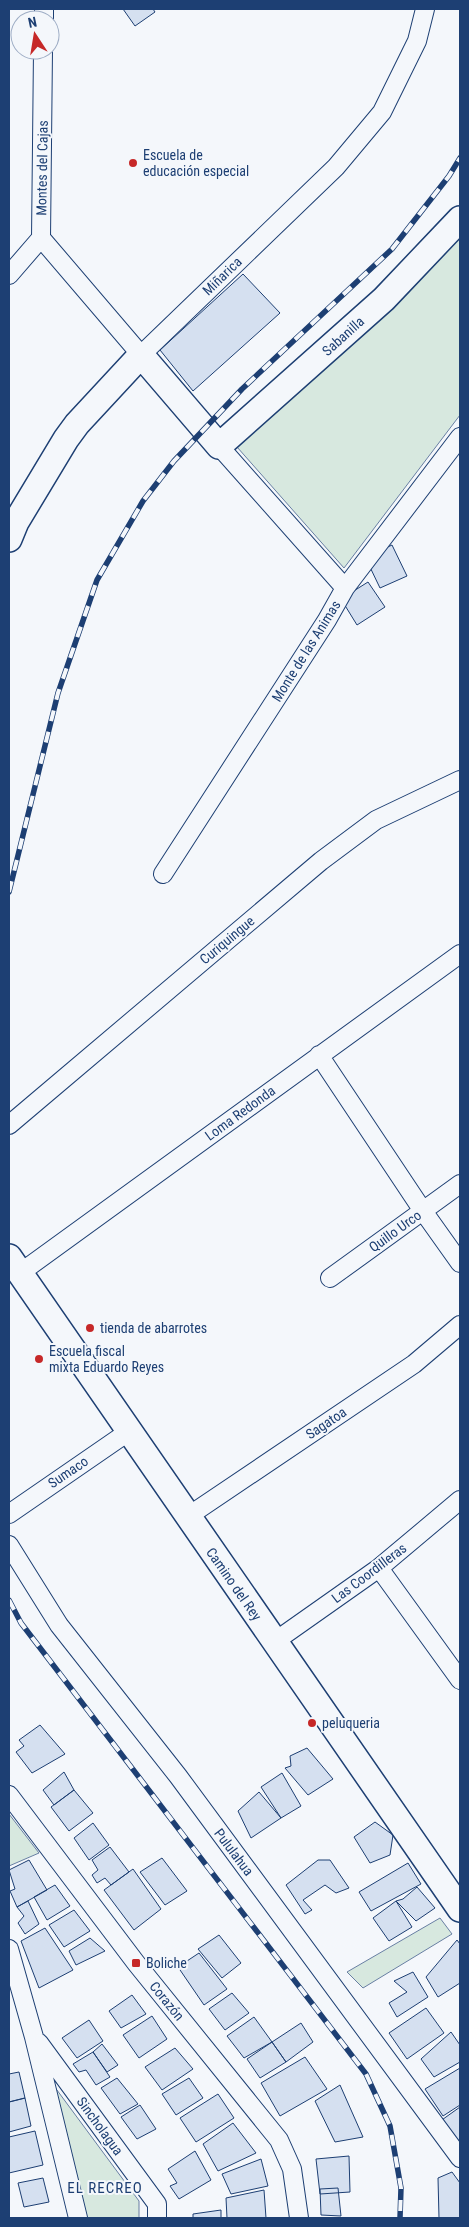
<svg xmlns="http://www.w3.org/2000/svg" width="469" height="2227" font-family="'Roboto Condensed',sans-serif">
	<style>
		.green { fill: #d7e8df; stroke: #687fa3 }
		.building { fill: #d5e0f0; stroke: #1d3f73 }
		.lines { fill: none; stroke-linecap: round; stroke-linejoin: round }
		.street-casing { stroke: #1d3f73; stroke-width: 20 }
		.secondary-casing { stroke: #1d3f73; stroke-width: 28 }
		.street { stroke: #f4f7fb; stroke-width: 18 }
		.secondary { stroke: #f4f7fb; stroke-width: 25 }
		.rail-casing { stroke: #1d3f73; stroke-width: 5.5 }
		.rail { stroke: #f4f7fb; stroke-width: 4; stroke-dasharray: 11; stroke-linecap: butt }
		.poi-dot { fill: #c62828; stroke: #f4f7fb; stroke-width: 2 }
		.labels { text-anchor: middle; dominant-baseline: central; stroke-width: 4; stroke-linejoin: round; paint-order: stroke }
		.poi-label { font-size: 14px; fill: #1d3f73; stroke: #f4f7fb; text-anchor: start }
		.street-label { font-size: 14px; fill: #1d3f73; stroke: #f4f7fb }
		.neighbourhood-label { font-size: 15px; letter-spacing: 1px; fill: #1d3f73; stroke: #f4f7fb }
	</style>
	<rect width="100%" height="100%" fill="#f4f7fb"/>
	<path class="green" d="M460,236V415L344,568L237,447Z
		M9,1814L39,1853L9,1866Z
		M440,1918L452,1934L363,1988L347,1972Z
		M51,2082L139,2201V2218H84Z"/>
	<path class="building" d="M123,9H153L155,12L135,26Z
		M243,274L280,313L193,391L160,350Z
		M392,545L407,576L380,588L368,563L380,557L377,552Z
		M368,582L385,607L357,625L341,599Z
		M40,1725L65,1754L32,1773L16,1752L24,1746L19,1740Z
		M307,1748L333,1779L308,1795L285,1768L291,1766L290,1756Z
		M64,1772L74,1790L54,1805L43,1790Z
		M282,1773L301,1806L281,1818L261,1787Z
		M74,1790L93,1813L69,1831L51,1807Z
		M259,1792L281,1818L251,1838L238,1811Z
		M375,1822L393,1835L390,1855L370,1863L354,1837Z
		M93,1823L109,1845L89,1860L74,1838Z
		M110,1847L129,1872L111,1885L105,1878L97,1883L92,1875L98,1870L92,1860Z
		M162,1858L187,1891L165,1905L140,1872Z
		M29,1860L47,1890L17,1907L10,1891L15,1889L9,1870Z
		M318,1860H330L349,1888L336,1893L325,1885L303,1900L312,1910L305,1914L286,1885Z
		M408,1863L421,1884L371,1911L359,1892Z
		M133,1869L161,1909L134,1930L104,1890Z
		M55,1885L70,1906L47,1920L34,1897Z
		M417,1887L435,1908L416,1921L396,1901L403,1899Z
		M28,1901L39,1924L25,1934L18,1923L24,1916L17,1907Z
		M396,1901L412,1927L389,1941L373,1918Z
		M74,1910L90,1931L64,1947L49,1925Z
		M45,1928L73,1970L39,1988L21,1941Z
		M219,1935L241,1963L222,1978L198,1949Z
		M90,1938L105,1951L76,1965L69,1951Z
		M457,1940L460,1944V1983L438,1997L426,1977Z
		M199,1953L227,1989L204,2005L178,1967Z
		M413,1972L428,1997L397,2017L389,2003L407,1992L394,1981Z
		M232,1993L249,2013L225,2030L209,2009Z
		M132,1995L146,2014L121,2028L109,2011Z
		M426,2008L444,2033L407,2059L389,2033Z
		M152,2016L167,2039L139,2058L123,2035Z
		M254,2017L272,2042L244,2058L227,2036Z
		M89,2020L103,2041L77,2058L62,2038Z
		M301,2023L313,2042L286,2062L272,2042Z
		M451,2032L460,2045V2062L434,2077L421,2059Z
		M272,2042L286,2062L260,2078L247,2059Z
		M102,2044L118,2065L107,2072L93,2052Z
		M175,2048L193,2069L162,2090L145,2067Z
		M93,2052L110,2077L96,2085L86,2070L79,2072L73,2064Z
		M305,2057L327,2089L280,2116L261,2083Z
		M460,2068V2105L443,2116L425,2089Z
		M19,2072L25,2098L9,2102V2074Z
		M117,2078L138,2104L120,2114L101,2088Z
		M189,2078L203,2098L176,2115L162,2094Z
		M340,2085L363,2137L335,2142L315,2101Z
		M218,2094L234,2118L196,2142L180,2118Z
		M25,2098L31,2126L9,2132V2102Z
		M140,2105L156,2129L137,2139L121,2117Z
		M460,2107V2144L439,2122Z
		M233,2123L256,2153L218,2171L203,2144Z
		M35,2131L43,2165L9,2173V2137Z
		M195,2151L211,2180L179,2199L170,2186L177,2183L168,2169Z
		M349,2156L350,2192L320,2194L316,2159Z
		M261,2159L268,2186L231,2194L222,2174Z
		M452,2172L460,2183V2218H439L438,2178Z
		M43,2178L49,2202L24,2207L18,2183Z
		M338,2188L341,2216L321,2215L320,2189Z
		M264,2190L266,2218H227L226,2198Z
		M221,2210V2218H193V2214Z"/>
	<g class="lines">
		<g class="street-casing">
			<path id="street" d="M44,20V9
				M41,238L141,355L336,167L382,112L417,41L425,9
				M9,275L41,238L43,50
				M219,446L345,588
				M163,874L327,620L345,588L460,437
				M319,1055L423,1211L460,1263
				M9,1125L321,861L376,820L460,780
				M20,1273L460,954
				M330,1278L460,1184
				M9,1514L128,1432
				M187,1517L414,1364L460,1325
				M9,1545L59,1625L178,1776L460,2158
				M379,1568L460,1680
				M274,1642L379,1568L460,1500
				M9,1795L136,1963L279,2140L292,2169L299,2218
				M9,1949L34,2037L78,2218
				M39,2043L157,2204V2218"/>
		</g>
		<g class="secondary-casing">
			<path id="secondary" d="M9,539L16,522L66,439L77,424L141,355L219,446L384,299L460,219
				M9,1257L460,1909"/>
		</g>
		<use href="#street" class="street"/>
		<use href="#secondary" class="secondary"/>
		<g class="rail-casing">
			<path id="rail" d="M9,892L58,693L97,580L143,501L174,461L242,389L392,249L449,176L460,158
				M9,1600L21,1623L366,2074L390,2126L401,2188L400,2218"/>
		</g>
		<use href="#rail" class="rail"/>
	</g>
	<g class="poi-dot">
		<circle cx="133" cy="163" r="5"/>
		<circle cx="90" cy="1328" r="5"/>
		<circle cx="39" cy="1359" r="5"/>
		<circle cx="312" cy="1723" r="5"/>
		<rect x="131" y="1958" width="10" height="10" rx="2.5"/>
	</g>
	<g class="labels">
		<g class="poi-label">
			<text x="143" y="155">Escuela de<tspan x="143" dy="16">educación especial</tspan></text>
			<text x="100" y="1328">tienda de abarrotes</text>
			<text x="49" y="1351">Escuela fiscal<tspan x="49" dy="16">mixta Eduardo Reyes</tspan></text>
			<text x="322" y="1723">peluqueria</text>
			<text x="146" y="1963">Boliche</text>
		</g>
		<g class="street-label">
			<text transform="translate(42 168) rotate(-89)">Montes del Cajas</text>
			<text transform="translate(222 276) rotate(-44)">Miñarica</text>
			<text transform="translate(343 336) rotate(-42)">Sabanilla</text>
			<text transform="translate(306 651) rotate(-58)">Monte de las Animas</text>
			<text transform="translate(227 940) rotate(-40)">Curiquingue</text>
			<text transform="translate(240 1113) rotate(-36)">Loma Redonda</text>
			<text transform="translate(395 1231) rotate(-36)">Quillo Urco</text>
			<text transform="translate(326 1423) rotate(-34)">Sagatoa</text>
			<text transform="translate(68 1472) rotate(-34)">Sumaco</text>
			<text transform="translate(369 1573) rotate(-37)">Las Coordilleras</text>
			<text transform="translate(234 1584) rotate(55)">Camino del Rey</text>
			<text transform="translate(234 1852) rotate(53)">Pululahua</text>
			<text transform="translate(167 2001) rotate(51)">Corazón</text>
			<text transform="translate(100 2126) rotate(54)">Sincholagua</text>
		</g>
		<g class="neighbourhood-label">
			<text x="105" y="2188">EL RECREO</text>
		</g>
	</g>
	<rect width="469" height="2227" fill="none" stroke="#1d3f73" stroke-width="20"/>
	<g transform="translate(35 35) rotate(348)"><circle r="24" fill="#f4f7fb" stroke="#9eadc5"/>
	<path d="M0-4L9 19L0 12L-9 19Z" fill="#c62828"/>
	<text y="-8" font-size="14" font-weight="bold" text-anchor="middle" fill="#1d3f73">N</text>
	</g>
</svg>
